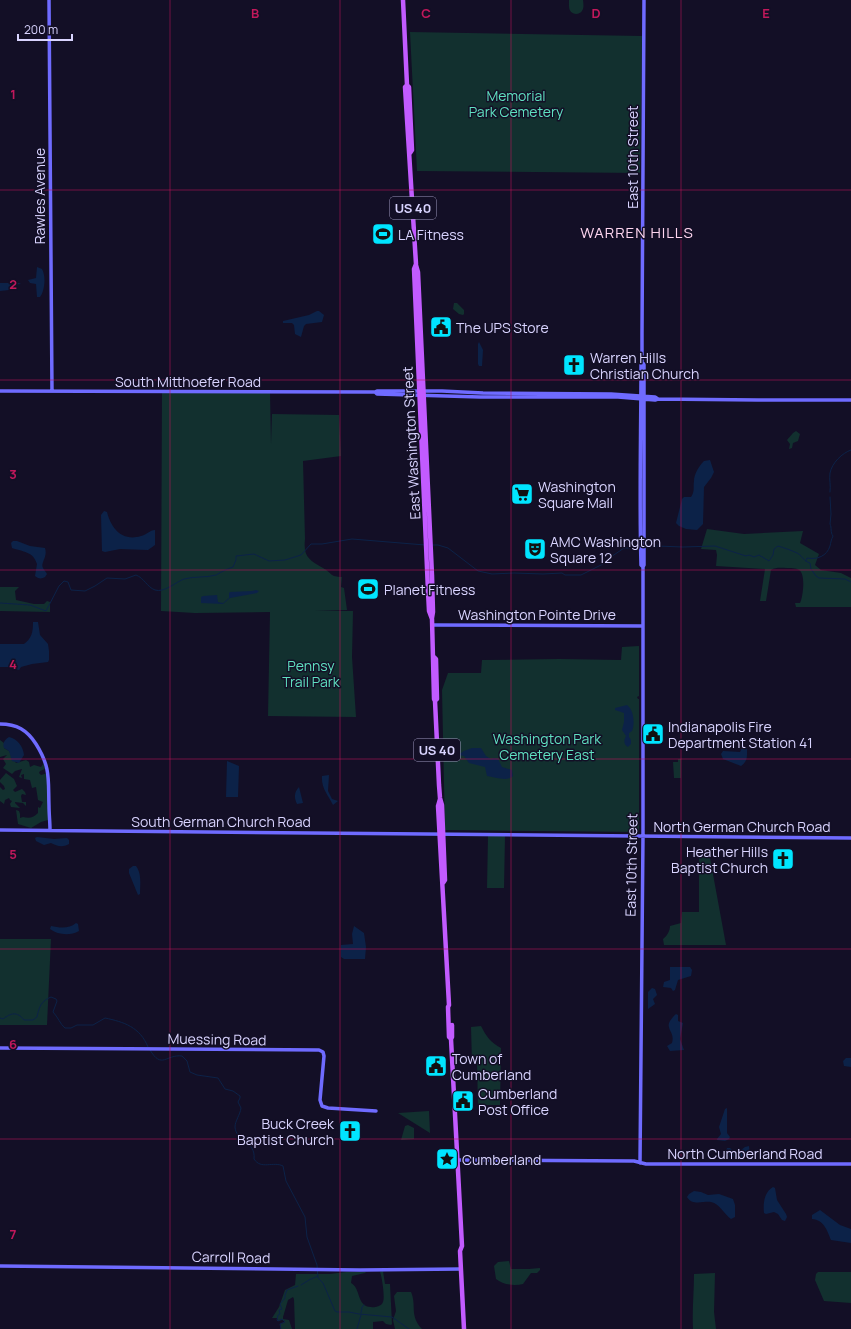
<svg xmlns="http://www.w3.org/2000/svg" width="851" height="1329" font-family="Manrope,sans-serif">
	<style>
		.green { fill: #12302f }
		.water { fill: #0c2248 }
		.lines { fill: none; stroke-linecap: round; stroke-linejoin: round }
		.stream { stroke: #0c2248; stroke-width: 1 }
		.secondary { stroke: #6f6bff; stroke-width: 3.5 }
		.primary { stroke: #c25bff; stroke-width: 4.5 }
		.grid { fill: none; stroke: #c2185b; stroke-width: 1; stroke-opacity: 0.55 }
		.labels { text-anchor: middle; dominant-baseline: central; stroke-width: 3; stroke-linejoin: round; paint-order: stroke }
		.shield { fill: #130f26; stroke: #9e99be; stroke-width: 1 }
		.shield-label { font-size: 13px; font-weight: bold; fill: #d9d4ff }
		.park-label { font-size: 14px; fill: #5fe0c0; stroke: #130f26 }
		.street-label { font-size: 14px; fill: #d9d4ff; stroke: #130f26 }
		.poi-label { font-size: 14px; fill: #d9d4ff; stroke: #130f26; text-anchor: start }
		.neighbourhood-label { font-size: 15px; letter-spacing: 1px; fill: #ffd6f0; stroke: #130f26 }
		.grid-label { font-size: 13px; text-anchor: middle; font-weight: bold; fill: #c2185b; stroke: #130f26; stroke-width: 3; stroke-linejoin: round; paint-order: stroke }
	</style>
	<rect width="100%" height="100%" fill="#130f26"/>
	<path class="green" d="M569,0H583C584,7 584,13 576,14C568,13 569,7 569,0Z
		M410,32L642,36L640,173L417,171Z
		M454,303H457L464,310V314L463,315L459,314L453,309Z
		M162,392H270L271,444L272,414L339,415L341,456L303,461L305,539C303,557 309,560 323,568C332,573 330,577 342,577L341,587L344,588L347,610L315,611H353L352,657L356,717L268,716L270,612L195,613L161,611Z
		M796,431L800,434L798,441L793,443L792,448L789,449L790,444L787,440L793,433Z
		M707,529L744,534L803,531L800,543L819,554L815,565L821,570L841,573L851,578V607H796L795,603H800C803,597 806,574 799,570C796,568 790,568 787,568C781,568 776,567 771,570L766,601H760L765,569L716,566L717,555L716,550L701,549Z
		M0,587H19L15,591L16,600L34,604H44L47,601L50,602V612L0,611Z
		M639,646V696L637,697L638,699H639V832L445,830L442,690L448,673H481L482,660L559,659L621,660L622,647Z
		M0,740L4,743V748L9,751L16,763L26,760L29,762L30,767L34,765L41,767L44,763L45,769L40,771L39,773L41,775L48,773V820L41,822L31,828L18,824L16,810L19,811L20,814V818L23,817C30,819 34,817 38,813V807L40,808L43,802L38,800L36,787L32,788L30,780L24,779V774L21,775L22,778L19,777L22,769L15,771L12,774L3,768L6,764L3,759L7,755L0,757Z
		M678,759H681V778H674L673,762H678Z
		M6,773L14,779L17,786L13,790L15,792L22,789L25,792L26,795L22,794L21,796L22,802H26V806L23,803L15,802V803L20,808L11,807L10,804L12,801L10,800L9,798L5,800L4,804L0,801V787L3,790L5,789L4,786L0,782V780Z
		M488,836H505L504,888H487Z
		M699,854H707L710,858L726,945H664L663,939C667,936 670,931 670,926L681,923L682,912H699Z
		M0,939H51L47,1025H0Z
		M481,1026C486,1036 491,1043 501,1048L500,1105H478L477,1063H472L471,1027Z
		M429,1111L430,1133L398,1113Z
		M408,1125L414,1128V1139L401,1140L405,1126Z
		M509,1261L511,1269H529L540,1268V1270L537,1273H531L523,1284C515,1286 503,1285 496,1279L494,1266L498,1262Z
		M383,1271L385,1284H390L392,1324L391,1325L386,1324L383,1321L373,1322V1329H295L294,1299L293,1297L288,1300L283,1317V1319L289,1320L292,1329H281L280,1324L285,1322V1321L282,1320L278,1321L277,1318H272L279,1307L285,1290L295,1285L296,1274H330L346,1272H366L365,1273L352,1276L351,1283C360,1288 357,1301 366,1306C370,1308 381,1308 383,1302C385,1297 382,1277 380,1272Z
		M818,1272H851V1303L824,1301L815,1280L816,1274Z
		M715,1273L714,1312L716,1329H693C692,1310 694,1293 694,1274Z
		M397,1292H411C417,1306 409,1315 422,1329H395L393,1320L396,1311L394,1296Z"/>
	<path class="water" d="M37,267L42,269C46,276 45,290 40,297H37L36,284L30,283L28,280L36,278Z
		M0,283H19L21,284L12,285L9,290L0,291Z
		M317,311H319L324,315L322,322L306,324L304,326L301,337L295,334L294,325L292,323H283V321L309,315Z
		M479,342L483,350L482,366H479L478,364V344Z
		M710,460L714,472L711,478L704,487L703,524L697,530L686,529L679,526L676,523L682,499L684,497H691C695,491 693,488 694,481C694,474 699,466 704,461Z
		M104,511L107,512C111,528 122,542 141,536C146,535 150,530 155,530V545L148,550L120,549L105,552L102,551L101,515Z
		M13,541H17L30,546L45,548C48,557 40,563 43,568C44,570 46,572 47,574L45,577C42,579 38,579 35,576L37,564C33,551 23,552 12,548L11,543Z
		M256,590L259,591L257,593L230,598L223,604L201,603V597L203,596L217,595L218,602L223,603L229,598V593L230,592L252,591Z
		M33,622H38L40,635L48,644L49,651V660L48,662L32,664L21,667L19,670L8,667H0V644H24C32,638 33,632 33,622Z
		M627,705C634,710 635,724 632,731L629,733V737L631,740V744L628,747C623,744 624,740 626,736L622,730L624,722V713L615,710V708Z
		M9,737C18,739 23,747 24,755L19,763L12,761L9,751L4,748C2,744 5,739 9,737Z
		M743,746L747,748C747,756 748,761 741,766L723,759L721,754L723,751L740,752Z
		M472,748H481L486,756L491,759L494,758L498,759L502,767L512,770L513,776C507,782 495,777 487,776L485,767L469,763L464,756L459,755L458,753H461L464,751Z
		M227,761L239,766L238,797H226Z
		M329,775L328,791L332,799L338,801L333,805C328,795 321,788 322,776Z
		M299,787L303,803L297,804C294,798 294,792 299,787Z
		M37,837L54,839L67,838L69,840V844C62,848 57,846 51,843L44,845L36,841L35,838Z
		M133,866H136C142,874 140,885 140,894L138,895L129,873V869Z
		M76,923L78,924L79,931C70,936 58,935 50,929L51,926C60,928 69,929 76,923Z
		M354,926L364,933L366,947L365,959H344L341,957V945L353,944L352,934Z
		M670,967H690L692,970L691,976L678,980L675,990L673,991L671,988L663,987L664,982L670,980Z
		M652,988L655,989L657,995L653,999L655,1004L648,1009V992Z
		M676,1014L678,1015V1021L683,1023L680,1039L684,1050L670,1051L667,1046L672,1043C676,1029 660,1029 676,1014Z
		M846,1058H851V1067L844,1066L843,1061Z
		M727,1108V1133L730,1137L729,1139L725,1141L717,1140V1139L721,1134L719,1127L725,1109Z
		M749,1146L750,1156L748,1158L728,1156L726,1151L727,1148H730L736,1154L745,1147Z
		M773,1187L775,1188L777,1200L786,1214L787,1217L785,1221L782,1220L778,1214L774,1212L766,1214L764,1213C763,1204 764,1192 773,1187Z
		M694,1191L701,1192L708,1195L719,1194L733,1199L735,1205V1217L731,1219C724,1214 720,1204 711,1202C703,1201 692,1206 687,1197L689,1194Z
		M820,1210L840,1225L851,1229V1243L831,1240C827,1230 824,1220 812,1219V1215Z"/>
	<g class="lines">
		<path class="stream" d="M830,492C831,486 829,479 830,473C832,463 842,453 851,450
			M432,545H438L448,548L478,571L492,574L514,573L543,574L562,573L565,575H581L605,563L608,559L624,548H639
			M646,548L657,546L683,547L715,546L746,556L749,555L754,557L759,555L769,561L773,555L774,549L778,546C784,548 791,550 797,553C802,555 803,561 810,563L811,569L816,576L819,578L845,579L851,582
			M806,561L807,558C817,560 827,556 830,546C831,542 831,540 833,536C830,532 832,528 830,524L831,514L830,497
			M0,603L30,605L46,611L59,586L64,581L68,582L71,590L85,591L95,586L107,578L125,579L136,575C144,578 147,587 155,590C164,593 176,582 184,579C194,576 206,578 216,575C221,572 227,569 233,567L236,560V556L254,554L269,561L285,560L301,555L311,544H322L352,539L425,545
			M286,826L287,828
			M0,1018L3,1019C11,1013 17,1011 24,1020H33L37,1017C39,1007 41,1001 51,997L56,999L57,1001L53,1012C58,1017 60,1024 65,1028H71L77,1025H93L105,1018C124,1022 140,1027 148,1047
			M150,1050C162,1070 166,1054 182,1056L187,1061L190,1072L197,1075L218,1078L225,1089L233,1091L240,1096V1098L238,1102L241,1108C240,1115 235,1121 235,1127C236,1142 256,1141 254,1159C261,1170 273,1161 283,1166L286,1181L305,1217L307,1237L317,1265L318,1278L323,1283L335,1311L337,1312H349L359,1314L392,1317L409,1329
			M301,1285L309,1280L318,1276
			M361,1313L362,1307L364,1305
			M281,1329L280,1324L285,1322L282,1319L278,1321L277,1320L278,1315L280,1314L279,1310L282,1309L280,1304L285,1298V1295L287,1290L298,1286
			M357,1329L361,1315"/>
		<path class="secondary" d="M49,0L52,391
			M642,363L641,364C641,431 639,498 641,565L643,567
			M0,391L375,392L377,391H442L483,393L611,394L655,397L658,399
			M375,392L377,394L480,397H618L655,400L658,399L758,400H851
			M432,625L642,626
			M0,724C17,724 27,730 36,744C51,768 48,779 49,806C49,814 50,822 50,830
			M0,830L851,838
			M0,1048L319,1050L323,1052L324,1056L320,1100L322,1106L328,1108L376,1111
			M454,1160L634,1161L646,1164H851
			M640,1163L643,836V567L644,565V364L642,363V334L644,0
			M0,1266L360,1270L461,1269"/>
		<path class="primary" d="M403,0L407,85L409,87L412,150L410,153
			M407,85L405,87L416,264L414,269L428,591L429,611L432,619L434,699L435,701L439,785L440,798L442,805L445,880L443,883
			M416,265L418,272L432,575L433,612L432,618
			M434,657L436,659L437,699L435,701
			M440,799L438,806L449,1005L448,1007L449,1037L451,1039L462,1246L460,1251L464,1329
			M451,1039L452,1037V1025"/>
	</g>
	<path class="grid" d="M170,0V1329M340,0V1329M511,0V1329M681,0V1329M0,190H851M0,380H851M0,570H851M0,759H851M0,949H851M0,1139H851"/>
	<defs>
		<g id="stadium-square" transform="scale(1.15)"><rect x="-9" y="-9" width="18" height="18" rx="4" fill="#00e5ff" stroke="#130f26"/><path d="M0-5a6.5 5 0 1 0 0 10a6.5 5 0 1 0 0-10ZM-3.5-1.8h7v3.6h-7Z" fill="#111"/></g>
		<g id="civic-square" transform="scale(1.15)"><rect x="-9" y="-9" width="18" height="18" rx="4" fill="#00e5ff" stroke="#130f26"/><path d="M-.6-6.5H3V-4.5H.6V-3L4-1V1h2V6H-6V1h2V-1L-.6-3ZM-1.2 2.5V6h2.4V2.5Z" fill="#111"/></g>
		<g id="church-square" transform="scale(1.15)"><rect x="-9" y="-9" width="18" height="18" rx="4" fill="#00e5ff" stroke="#130f26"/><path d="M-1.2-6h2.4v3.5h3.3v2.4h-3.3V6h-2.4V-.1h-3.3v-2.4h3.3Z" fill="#111"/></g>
		<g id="supermarket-square" transform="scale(1.15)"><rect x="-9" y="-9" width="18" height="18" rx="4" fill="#00e5ff" stroke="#130f26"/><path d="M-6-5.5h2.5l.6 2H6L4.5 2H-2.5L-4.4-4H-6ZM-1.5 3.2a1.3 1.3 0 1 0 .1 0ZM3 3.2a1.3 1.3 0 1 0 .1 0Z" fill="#111"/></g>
		<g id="theatre-square" transform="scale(1.15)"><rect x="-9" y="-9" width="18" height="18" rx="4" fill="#00e5ff" stroke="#130f26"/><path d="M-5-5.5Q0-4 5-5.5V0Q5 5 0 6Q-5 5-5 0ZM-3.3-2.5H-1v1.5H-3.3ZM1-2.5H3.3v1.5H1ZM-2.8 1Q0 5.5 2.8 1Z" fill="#111"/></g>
		<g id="sight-square" transform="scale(1.15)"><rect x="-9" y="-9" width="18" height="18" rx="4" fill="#00e5ff" stroke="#130f26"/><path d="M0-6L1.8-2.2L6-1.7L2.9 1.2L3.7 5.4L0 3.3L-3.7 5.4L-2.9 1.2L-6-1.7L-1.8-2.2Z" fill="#111"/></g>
	</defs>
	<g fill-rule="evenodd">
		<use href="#stadium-square" x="383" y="234"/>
		<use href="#civic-square" x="441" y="327"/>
		<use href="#church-square" x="574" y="365"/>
		<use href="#supermarket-square" x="522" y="494"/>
		<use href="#theatre-square" x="535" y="549"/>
		<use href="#stadium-square" x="368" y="589"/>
		<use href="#civic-square" x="653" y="734"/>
		<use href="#church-square" x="783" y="859"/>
		<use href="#civic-square" x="436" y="1066"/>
		<use href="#civic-square" x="463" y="1101"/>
		<use href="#church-square" x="350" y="1131"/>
		<use href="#sight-square" x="447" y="1159"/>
	</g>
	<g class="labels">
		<g class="shield">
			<rect x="390" y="197" width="46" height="22" rx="3"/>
			<rect x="414" y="739" width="46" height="22" rx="3"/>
		</g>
		<g class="shield-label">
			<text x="413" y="208">US 40</text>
			<text x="437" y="750">US 40</text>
		</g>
		<g class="park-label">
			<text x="516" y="95">Memorial<tspan x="516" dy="16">Park Cemetery</tspan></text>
			<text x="311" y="665">Pennsy<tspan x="311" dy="16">Trail Park</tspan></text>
			<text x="547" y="738">Washington Park<tspan x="547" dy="16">Cemetery East</tspan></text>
		</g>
		<g class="street-label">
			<text transform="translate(632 157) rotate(-90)">East 10th Street</text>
			<text transform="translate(39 196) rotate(-90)">Rawles Avenue</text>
			<text x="188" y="381">South Mitthoefer Road</text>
			<text transform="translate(411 443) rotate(-93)">East Washington Street</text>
			<text x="537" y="614">Washington Pointe Drive</text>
			<text x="221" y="821">South German Church Road</text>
			<text x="742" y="826">North German Church Road</text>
			<text transform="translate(631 865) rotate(-89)">East 10th Street</text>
			<text transform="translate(217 1039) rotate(1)">Muessing Road</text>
			<text x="745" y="1153">North Cumberland Road</text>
			<text transform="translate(231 1257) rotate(1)">Carroll Road</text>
		</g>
		<g class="poi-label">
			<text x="398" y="234">LA Fitness</text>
			<text x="456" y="327">The UPS Store</text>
			<text x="590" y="357">Warren Hills<tspan x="590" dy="16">Christian Church</tspan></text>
			<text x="538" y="486">Washington<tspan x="538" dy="16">Square Mall</tspan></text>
			<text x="550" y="541">AMC Washington<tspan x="550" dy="16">Square 12</tspan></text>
			<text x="384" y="589">Planet Fitness</text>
			<text x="668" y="726">Indianapolis Fire<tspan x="668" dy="16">Department Station 41</tspan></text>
			<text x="768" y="851" text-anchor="end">Heather Hills<tspan x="768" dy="16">Baptist Church</tspan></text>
			<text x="452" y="1058">Town of<tspan x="452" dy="16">Cumberland</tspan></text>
			<text x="478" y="1093">Cumberland<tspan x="478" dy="16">Post Office</tspan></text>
			<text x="334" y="1123" text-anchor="end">Buck Creek<tspan x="334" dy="16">Baptist Church</tspan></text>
			<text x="462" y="1159">Cumberland</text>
		</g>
		<g class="neighbourhood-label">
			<text x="637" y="232">WARREN HILLS</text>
		</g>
	</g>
	<g class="grid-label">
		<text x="255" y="18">B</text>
		<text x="426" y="18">C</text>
		<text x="596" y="18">D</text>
		<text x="766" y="18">E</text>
		<text x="13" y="99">1</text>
		<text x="13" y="289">2</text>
		<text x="13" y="479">3</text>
		<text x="13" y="669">4</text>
		<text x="13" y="859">5</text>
		<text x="13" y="1049">6</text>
		<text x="13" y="1239">7</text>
	</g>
	<path d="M18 34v6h54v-6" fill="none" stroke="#d9d4ff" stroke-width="2"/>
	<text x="24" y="34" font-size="12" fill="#d9d4ff" stroke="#130f26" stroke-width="3" paint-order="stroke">200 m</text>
</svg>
